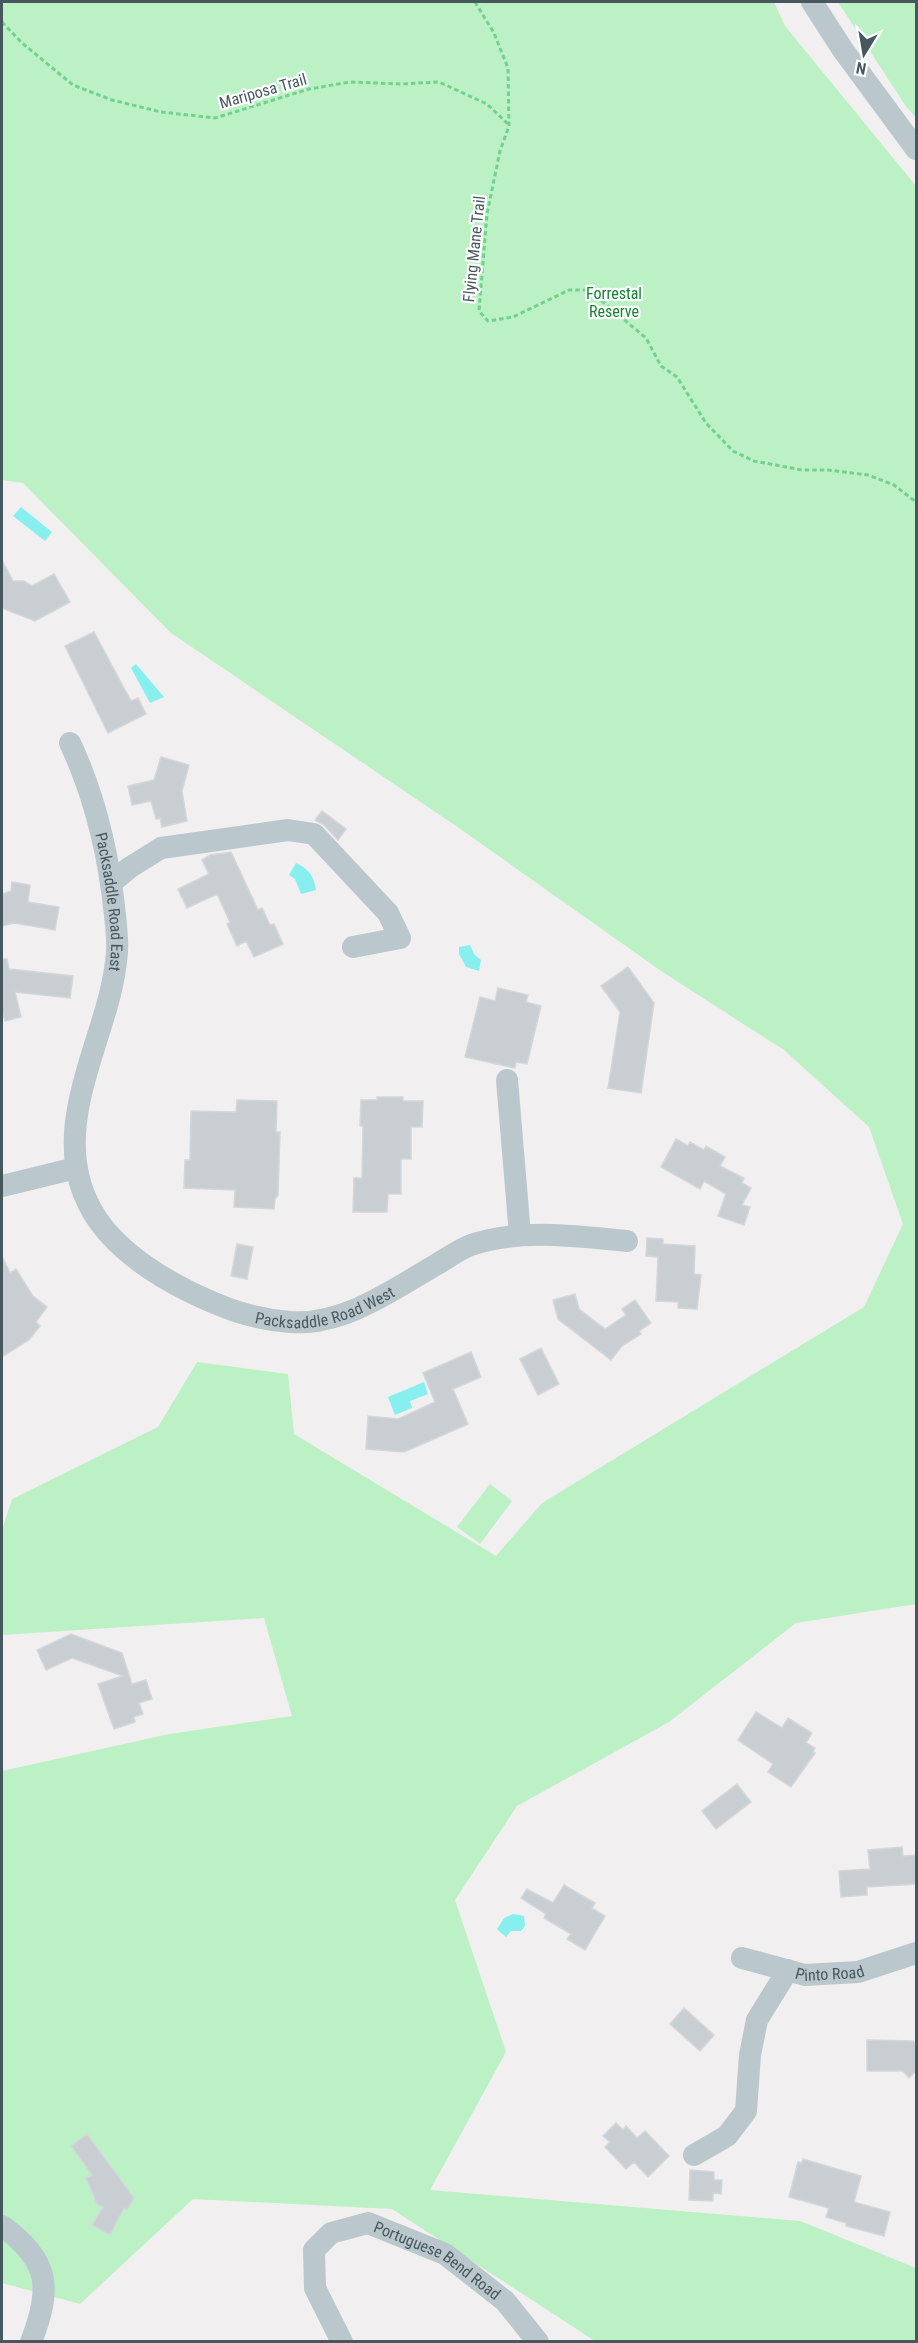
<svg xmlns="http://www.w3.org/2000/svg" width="918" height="2343" font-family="'Roboto Condensed',sans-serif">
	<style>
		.green { fill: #bcf1c5 }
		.water { fill: #87f0ef }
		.building { fill: #c9ced2; stroke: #d3d7db; stroke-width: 1.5 }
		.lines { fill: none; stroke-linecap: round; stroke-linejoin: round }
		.path { stroke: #72d18d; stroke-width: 3; stroke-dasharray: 4.5 3; stroke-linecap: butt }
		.minor { stroke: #bac8cd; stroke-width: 22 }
		.labels { text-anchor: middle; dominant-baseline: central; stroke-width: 4.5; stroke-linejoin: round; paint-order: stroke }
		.street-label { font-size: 16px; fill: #46585e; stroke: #fff }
		.park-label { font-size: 16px; fill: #128432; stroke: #fff }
	</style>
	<rect width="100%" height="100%" fill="#f2eff0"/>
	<path class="green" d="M2,2H774L785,26L916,186V1604L796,1623L669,1722L517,1806L455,1900L506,2052L430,2190L800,2221L916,2268V2341H595L392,2209L193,2199L80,2304L2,2283V1771L169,1734L292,1716L264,1618L2,1635V1530L12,1499L158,1427L197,1362L288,1374L294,1434L496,1556L542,1503L864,1307L903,1224L869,1127L784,1050L664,973L459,828L171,633L23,483L2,480Z
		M838,2H916V118L905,105Z
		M490,1484L512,1501L480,1544L457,1527Z"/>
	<path class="water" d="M21,507L52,532L45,541L13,516Z
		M136,664L164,697L150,703L131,668Z
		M296,863C309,869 314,876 316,890L301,894L295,879L289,875Z
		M470,945L474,954L481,960L479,971L466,967L459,954V947Z
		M424,1382L428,1394L410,1401L412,1408L395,1415L388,1397Z
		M513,1914L524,1916L525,1926L521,1931H511L506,1937L497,1929L504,1918Z"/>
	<path class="building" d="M2,560L13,581H24L32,586L54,574L70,602L35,621L2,608Z
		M94,632L131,701L138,698L146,714L108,733L65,646Z
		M161,757L189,765L182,791L187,821L162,827L160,818L156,819L151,801L132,805L128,786L154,780Z
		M322,811L346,829L338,840L324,825L315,820Z
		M231,852L258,910L262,908L270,925L274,924L283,944L254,957L246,941L237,946L227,924L230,922L217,894L187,908L178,889L209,874L202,860L210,855Z
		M12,882L30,885L28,902L59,907L55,930L14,923L2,926V894L11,891Z
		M2,959H7L9,969L73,976L70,998L15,992L21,1017L5,1021L2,1010Z
		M628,967L654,1003L641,1093L608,1088L620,1012L601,986Z
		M498,988L528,995L526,1002L541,1006L527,1064L516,1062L515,1068L465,1057L480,997L495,1001Z
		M377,1097H403V1101H423L422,1127H411V1159H401V1194H388L387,1212H353L354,1178H362L363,1126H360L361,1100H377Z
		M237,1100L277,1101L276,1132H280L278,1195L275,1199L274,1209L234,1207L235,1190L184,1188L185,1160H190L191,1111L236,1112Z
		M676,1139L688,1146L690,1142L704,1150L706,1146L725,1157L720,1166L744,1178L742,1183L751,1188L742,1205L750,1207L744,1225L718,1216L726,1194L704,1181L700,1189L661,1167Z
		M647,1238L663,1239V1244L695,1246L694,1274L701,1275L697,1309L678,1308V1302L656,1301L658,1257L646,1256Z
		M237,1244L253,1247L247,1279L231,1276Z
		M2,1256L10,1273L16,1269L33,1296L47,1307L36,1322L40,1326L29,1340L2,1357Z
		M575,1294L579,1309L605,1329L626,1315L622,1309L635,1300L651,1323L639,1331L641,1334L622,1346L611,1360L558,1319L553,1300Z
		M541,1348L559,1384L538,1395L520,1359Z
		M471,1352L481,1377L453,1389L468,1424L404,1452L366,1449L368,1416L398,1419L435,1402L423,1373Z
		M71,1634L122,1653L132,1684L146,1680L152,1699L139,1703L143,1714L134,1717L135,1722L114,1729L98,1684L123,1676L72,1658L46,1670L37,1650Z
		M756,1712L782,1728L788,1718L812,1733L806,1743L815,1748L813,1752L815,1753L791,1787L768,1772L773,1764L738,1740Z
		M737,1784L751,1802L716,1829L702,1811Z
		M902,1847L903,1856L916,1855V1884L867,1887V1895L841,1897L839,1871L870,1869L868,1850Z
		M564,1885L595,1903L592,1908L605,1916L585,1950L567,1939L571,1934L544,1918L546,1914L521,1898L527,1889L553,1903Z
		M684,2008L714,2035L700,2051L670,2024Z
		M867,2040L913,2041L916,2044V2071L909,2078L903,2071H867Z
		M616,2123L623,2130L626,2126L637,2138L645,2131L669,2156L648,2177L634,2162L626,2169L605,2147L610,2142L603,2136Z
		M87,2134L134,2198L127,2210L124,2208L111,2233L108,2234L92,2225L103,2207L97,2204L86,2178L92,2175L71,2146Z
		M803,2159L861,2176L854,2202L890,2212L884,2236L846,2226V2223L826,2217L829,2208L789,2197L798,2162L802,2163Z
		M690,2170L714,2172V2180H722L721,2194L713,2193V2201L689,2200Z"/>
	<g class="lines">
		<path class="path" d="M475,2L494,33L508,68L509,126L500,151L487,214L479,311L488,321L513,317L569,290H589L646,338L661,366L677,377L706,423L733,451L754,461L802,470H828L868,475L894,485L916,502
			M2,22L22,43L73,85L112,100L161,112L215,118L309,89L350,82L401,84L439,82L487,104L508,124"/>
		<g class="minor">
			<path d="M812,2L843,50L916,149"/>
			<path id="s1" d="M70,743C95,796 109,857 115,915C116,927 118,940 117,952C113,1007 87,1055 78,1109C61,1201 111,1252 188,1291C223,1308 251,1319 290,1322C344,1326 394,1289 439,1263C449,1257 460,1249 471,1245C522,1228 575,1236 627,1241"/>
			<path d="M111,883L129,868L161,848L288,830L314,834L388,913L400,938L353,947"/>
			<path d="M507,1080L520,1235"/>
			<path d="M2,1186L76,1168"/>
			<path id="s2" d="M742,1958L805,1975L858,1972L916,1953"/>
			<path d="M694,2155L727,2136L746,2111L750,2055L757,2020L788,1970"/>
			<path d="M2,2226C50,2261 52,2288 31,2342"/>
			<path id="s3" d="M342,2342L315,2288L314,2250L331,2233L368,2223L445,2254L505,2301L538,2342"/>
		</g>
	</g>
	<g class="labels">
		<g class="street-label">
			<text transform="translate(263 91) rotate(-16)">Mariposa Trail</text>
			<text transform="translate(474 249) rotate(-84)">Flying Mane Trail</text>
			<text stroke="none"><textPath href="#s1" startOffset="165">Packsaddle Road East</textPath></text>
			<text stroke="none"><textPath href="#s1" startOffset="754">Packsaddle Road West</textPath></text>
			<text stroke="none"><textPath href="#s2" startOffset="90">Pinto Road</textPath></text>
			<text stroke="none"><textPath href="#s3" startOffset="240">Portuguese Bend Road</textPath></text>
		</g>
		<g class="park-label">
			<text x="614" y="293">Forrestal<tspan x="614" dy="18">Reserve</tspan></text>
		</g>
	</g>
	<rect width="918" height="2343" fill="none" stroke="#46585e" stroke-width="6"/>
	<g transform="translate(864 54) rotate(191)" stroke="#ffffff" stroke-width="4.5" paint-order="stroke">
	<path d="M0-4.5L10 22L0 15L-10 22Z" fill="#46585e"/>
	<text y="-9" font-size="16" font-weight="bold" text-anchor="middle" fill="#46585e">N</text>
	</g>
</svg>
